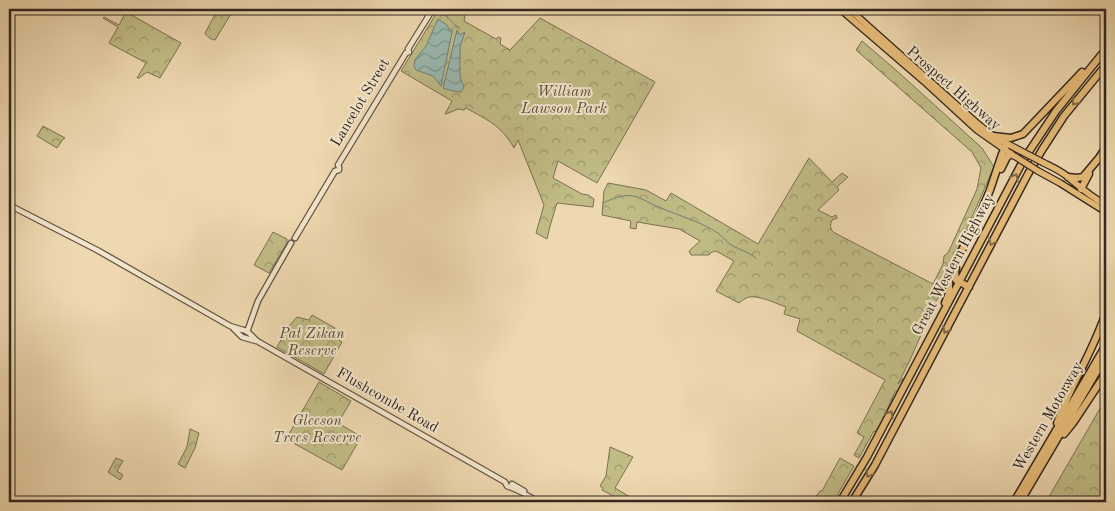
<svg xmlns="http://www.w3.org/2000/svg" width="1115" height="511" font-family="'Old Standard TT',serif">
	<style>
		.forest { fill: url(#forest-crowns); stroke: #7a7252 }
		.water { fill: url(#water-waves); stroke: #707f77 }
		.lines { fill: none; stroke-linecap: round; stroke-linejoin: round }
		.stream { stroke: #707f77; stroke-width: 1 }
		.minor-casing { stroke: #615343; stroke-width: 7 }
		.major-casing { stroke: #32271f; stroke-width: 8 }
		.highway-casing { stroke: #32271f; stroke-width: 9 }
		.minor { stroke: #f4e6cc; stroke-width: 4.5 }
		.major { stroke: #e7bc78; stroke-width: 5.5 }
		.highway { stroke: #e7bc78; stroke-width: 6 }
		.major-bridge-casing { stroke: #32271f; stroke-width: 8; stroke-linecap: butt }
		.major-bridge { stroke: #e7bc78; stroke-width: 5.5 }
		.oneway { stroke: #836a47 }
		.labels { text-anchor: middle; dominant-baseline: central; stroke-width: 4; stroke-linejoin: round; paint-order: stroke }
		.street-label { font-size: 15px; fill: #32271f; stroke: #f4e6cc }
		.park-label { font-size: 15px; font-style: italic; fill: #564c39; stroke: #f4e6cc }
	</style>
	<defs>
		<pattern id="forest-crowns" width="20" height="18" patternUnits="userSpaceOnUse" patternTransform="scale(1.25)"><rect width="20" height="18" fill="#c1bc86"/><path d="M2 6a3 3 0 1 1 6 0M12 15a3 3 0 1 1 6 0" fill="none" stroke="#9d996d"/></pattern>
		<pattern id="water-waves" width="16" height="10" patternUnits="userSpaceOnUse" patternTransform="scale(1.25)"><rect width="16" height="10" fill="#9ab9b1"/><path d="M0 5q4-4 8 0t8 0" fill="none" stroke="#7e968f"/></pattern>
	</defs>
	<rect width="100%" height="100%" fill="#eed8b0"/>
	<filter id="stains"><feTurbulence type="fractalNoise" baseFrequency=".004" numOctaves="4"/><feColorMatrix values="0 0 0 0 .2 0 0 0 0 .09 0 0 0 0 .02 0 0 0 .5 -.17"/></filter>
	<radialGradient id="worn" r=".72"><stop offset=".6" stop-color="#630" stop-opacity="0"/><stop offset="1" stop-color="#630" stop-opacity=".3"/></radialGradient>
	<path class="forest" d="M218,9H234L215,40C211,40 206,36 205,33Z
		M439,9H447L457,13L458,9H464L463,13L465,17L464,21L496,39L498,37L501,38L500,44L510,50L540,18L655,82L597,183L558,161L553,178L582,194L588,195L594,199L593,207L557,203L550,226L547,239L536,233L544,205L518,140L514,148C501,125 487,120 466,108L464,110L458,109L446,114H445L452,101L401,71Z
		M126,12L181,43L160,78L147,72L139,78H137L146,63L109,43L118,27L103,18L104,17L119,25Z
		M862,41L897,71L982,148L994,167L957,251L962,259L951,265V278L935,303L910,360L898,384L903,378L900,390L895,392L881,423L875,432L874,431L859,458L854,455L864,437L857,433L885,380L797,331L800,319L784,314L786,307C777,304 759,295 749,297C745,298 742,301 739,303L716,291L734,261L716,251L712,252L709,255H691L689,251L700,241L679,229L637,222L636,229L630,228L631,221L602,215L604,191L608,183L646,190L666,201L671,193L758,244L809,158L832,182L842,173L848,177L837,187L839,190L818,210L832,217L836,215L837,218L832,220C830,225 830,228 833,232L933,284L943,264L944,256L948,253L977,189L981,168L972,152L856,50Z
		M43,126L65,138L63,139L57,148L37,136Z
		M273,232L287,239V243L269,273L254,265Z
		M312,315L335,328L333,336L342,342L324,374L277,347L289,326L297,317L309,320Z
		M319,382L351,401L338,423L360,436V439L342,470L286,439Z
		M1106,398V502H1046Z
		M190,429L199,433L195,448L185,468L178,464L187,447Z
		M610,447L633,457L615,488L630,497L623,501L602,490L603,488L600,486L606,476Z
		M116,458L123,461L117,471L123,475L120,480L108,472Z
		M840,458L854,466L835,499L833,502H812L820,491H822Z"/>
	<path class="water" d="M438,19L447,25L449,29L452,30V32L441,86L433,76L416,70L414,66L415,60L426,46Z
		M457,30L460,35L465,32L460,47V77L464,87L461,92L453,91L443,88Z"/>
	<g class="lines">
		<path class="stream" d="M440,9L458,28
			M603,203C611,199 624,194 633,196C643,198 652,205 661,208C680,216 701,222 718,233C723,237 727,243 733,246C741,250 750,253 756,258"/>
		<g class="minor-casing">
			<path id="minor" d="M9,205L97,250L230,326L243,330
				M295,238L335,171L339,170V167L338,165L406,53L409,52L408,49L433,9
				M233,328L242,337L256,341
				M243,330L247,331L257,341L505,482L507,486C516,489 529,496 538,502
				M247,332L258,301L291,243
				M512,484L524,491"/>
		</g>
		<g class="major-casing">
			<path id="major" d="M840,9L927,84L977,130L1014,156
				M849,9L979,125L993,136L1019,150
				M1044,163C1052,167 1061,171 1068,177C1081,188 1091,197 1106,205
				M1038,171L1060,183L1106,212"/>
		</g>
		<g class="highway-casing">
			<path id="highway" d="M993,136L1011,138L1023,134L1082,72
				M1001,169L1007,157L1011,154
				M1068,177L1077,178L1083,177L1099,158L1106,147
				M1081,189L1089,174
				M956,268L955,272L956,280L969,287
				M945,303L949,293V282L953,268L980,214L990,190L1002,154L1007,144
				M1057,423C1071,384 1094,350 1106,312
				M1064,434L1073,423L1106,373
				M840,502L867,457L1024,159L1056,111L1106,49
				M852,502L875,465L1028,174L1042,150L1064,116L1106,65
				M1014,502L1106,345
				M1020,502L1106,356"/>
		</g>
		<use href="#minor" class="minor"/>
		<use href="#major" class="major"/>
		<use href="#highway" class="highway"/>
		<g class="major-bridge-casing">
			<path id="major-bridge" d="M1019,150L1044,163
				M1016,157L1038,171"/>
		</g>
		<use href="#major-bridge" class="major-bridge"/>
	</g>
	<defs><path id="oneway-chevron" d="M-2-3.5L2.5 0L-2 3.5" fill="none" stroke-width="1.6" stroke-linecap="round" stroke-linejoin="round" transform="scale(1.25)"/></defs>
	<g class="oneway">
		<use href="#oneway-chevron" transform="translate(1075 102) rotate(129)"/>
		<use href="#oneway-chevron" transform="translate(1015 177) rotate(-62)"/>
		<use href="#oneway-chevron" transform="translate(992 242) rotate(117)"/>
		<use href="#oneway-chevron" transform="translate(946 330) rotate(118)"/>
		<use href="#oneway-chevron" transform="translate(890 414) rotate(-62)"/>
		<use href="#oneway-chevron" transform="translate(869 474) rotate(120)"/>
	</g>
	<g class="labels">
		<g class="street-label">
			<text transform="translate(953 89) rotate(41)">Prospect Highway</text>
			<text transform="translate(361 103) rotate(-59)">Lancelot Street</text>
			<text transform="translate(954 265) rotate(-62)">Great Western Highway</text>
			<text transform="translate(387 401) rotate(30)">Flushcombe Road</text>
			<text transform="translate(1049 417) rotate(-60)">Western Motorway</text>
		</g>
		<g class="park-label">
			<text x="564" y="92">William<tspan x="564" dy="17">Lawson Park</tspan></text>
			<text x="312" y="334">Pat Zikan<tspan x="312" dy="17">Reserve</tspan></text>
			<text x="317" y="421">Gleeson<tspan x="317" dy="17">Trees Reserve</tspan></text>
		</g>
	</g>
	<rect width="1115" height="511" fill="none" stroke="#eed8b0" stroke-width="30"/>
	<rect x="10" y="10" width="1095" height="491" fill="none" stroke="#32271f" stroke-width="2.5"/>
	<rect x="15" y="15" width="1085" height="481" fill="none" stroke="#32271f"/>
	<rect width="100%" height="100%" filter="url(#stains)"/>
	<rect width="100%" height="100%" fill="url(#worn)"/>
</svg>
